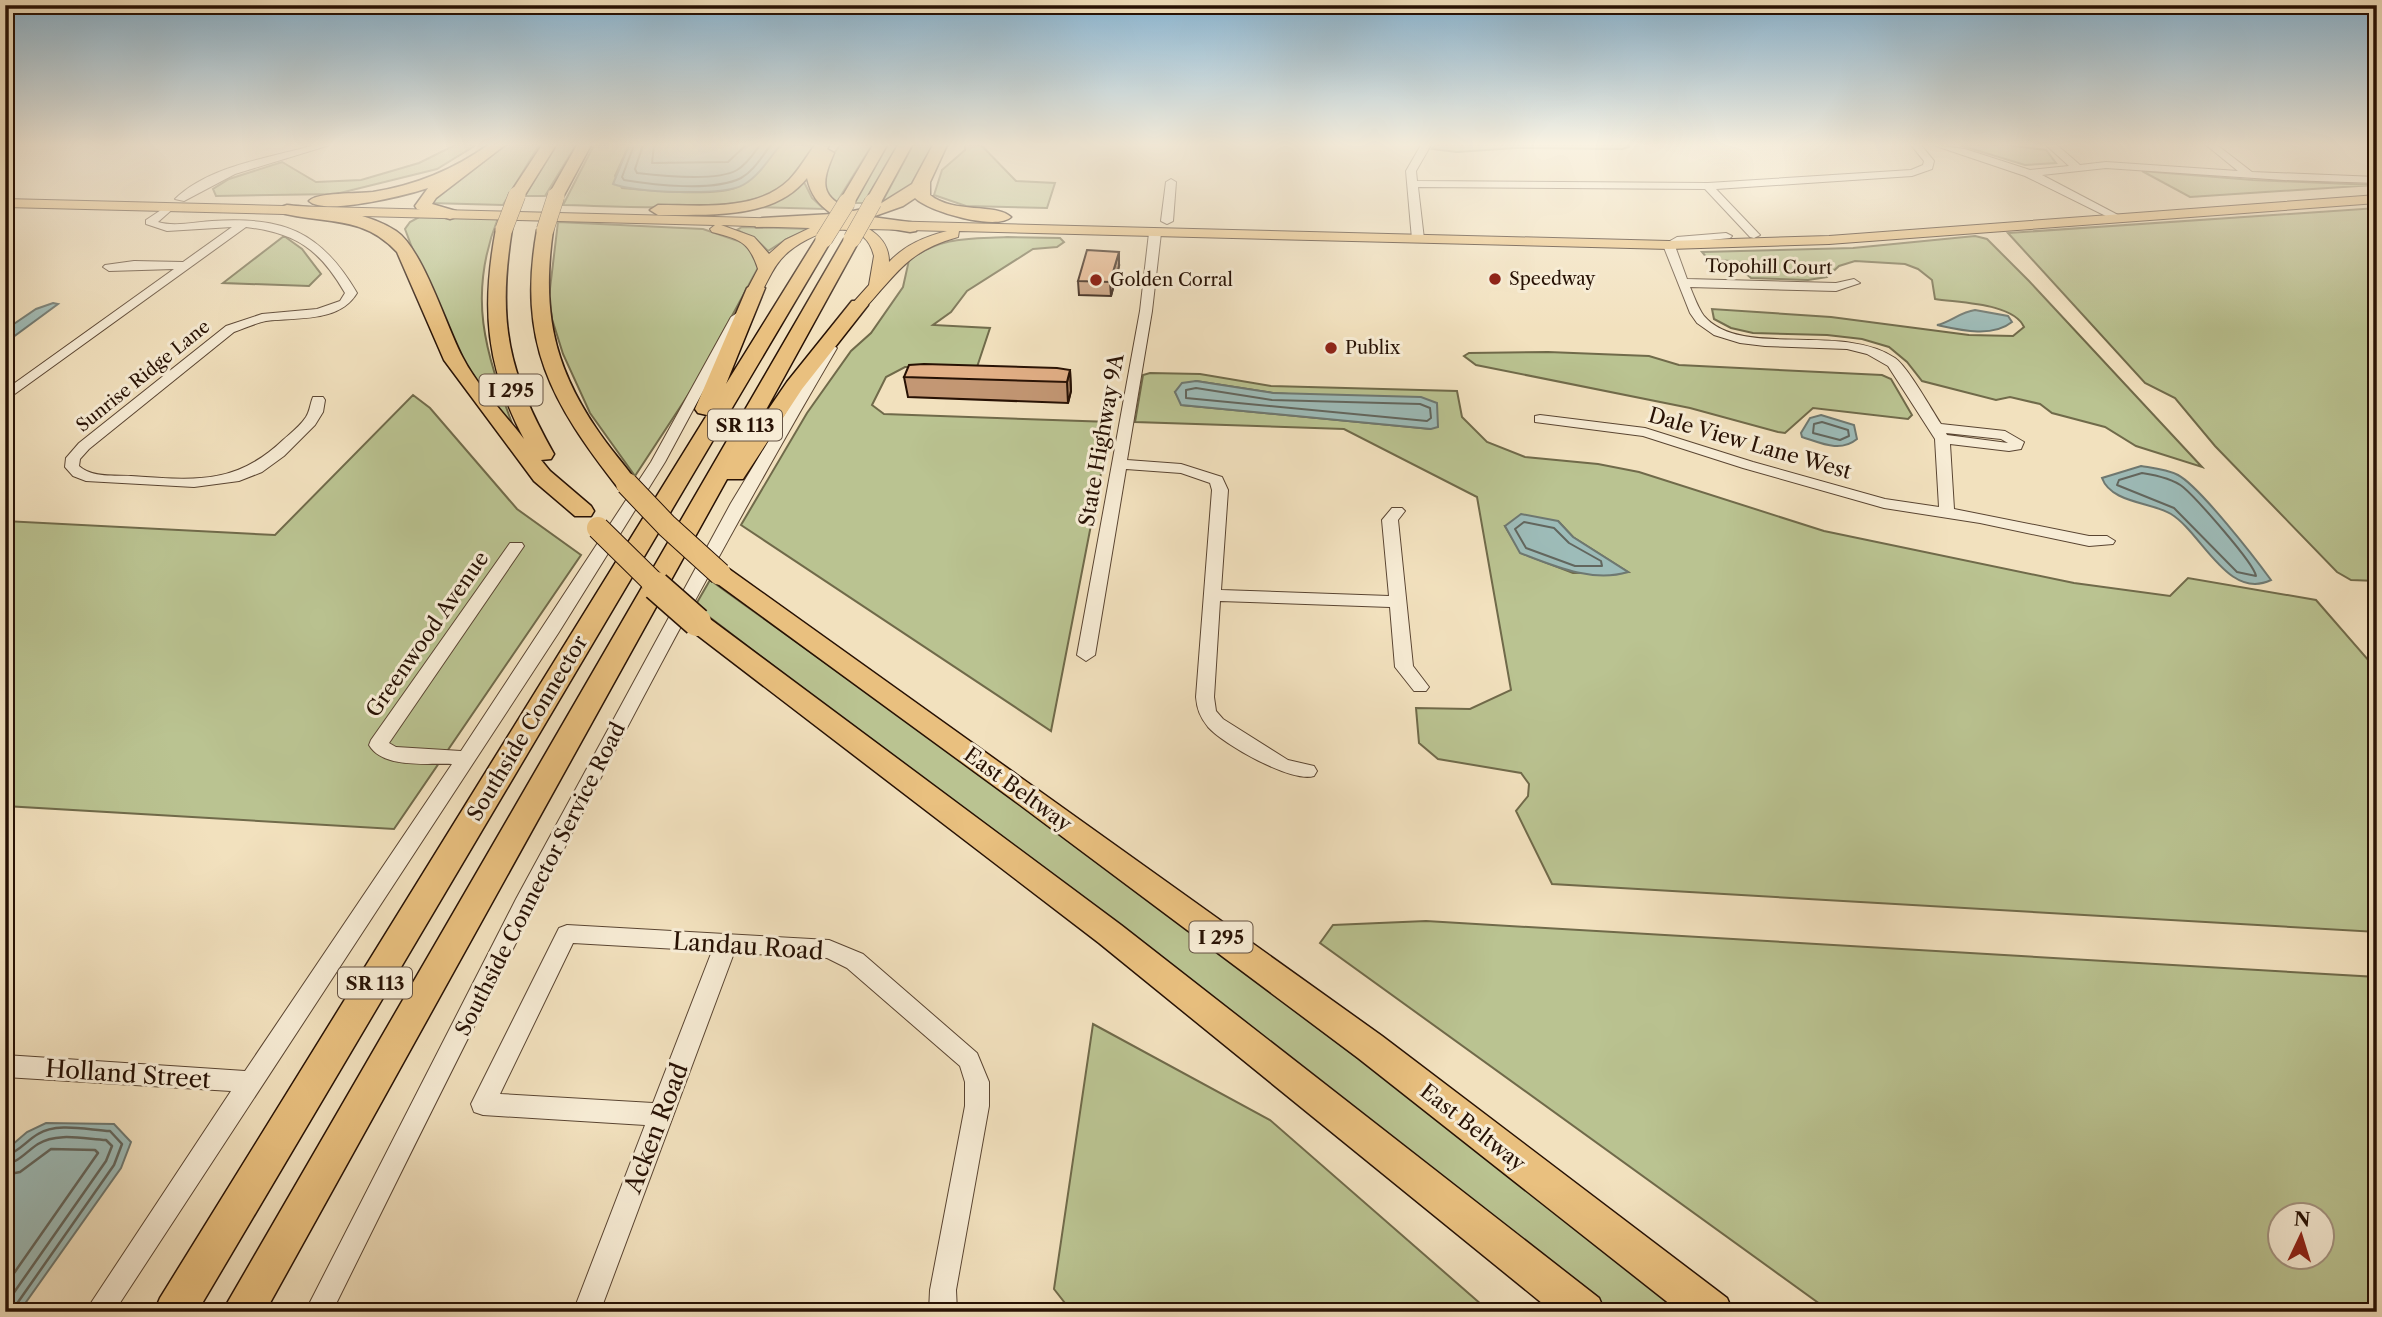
<svg xmlns="http://www.w3.org/2000/svg" width="2382" height="1317" font-family="'Libre Caslon Text',serif">
	<style>
		.green { fill: #bac391; stroke: #706a4a; stroke-width: 2; fill-rule: evenodd }
		.water { fill: #9dbcb9; stroke: #6e7871; stroke-width: 2 }
		.lines { fill: none; stroke-linecap: round; stroke-linejoin: round }
		.shore-far1 { stroke: #62665e; stroke-width: 2 }
		.shore { stroke: #62665e; stroke-width: 2.5 }
		.minor-casing { stroke: #5a4532; stroke-width: 2 }
		.major-casing { stroke: #271104; stroke-width: 2 }
		.highway-casing { stroke: #271104; stroke-width: 3 }
		.minor { fill: #f7ecd5; fill-rule: evenodd }
		.major { fill: #e9c07f; fill-rule: evenodd }
		.highway { fill: #e9c07f; fill-rule: evenodd }
		.highway-bridge-far2-casing { stroke: #271104; stroke-width: 18; stroke-linecap: butt }
		.highway-bridge-far1-casing { stroke: #271104; stroke-width: 24; stroke-linecap: butt }
		.highway-bridge-casing { stroke: #271104; stroke-width: 31; stroke-linecap: butt }
		.highway-bridge-far2 { stroke: #e9c07f; stroke-width: 17 }
		.highway-bridge-far1 { stroke: #e9c07f; stroke-width: 22 }
		.highway-bridge { stroke: #e9c07f; stroke-width: 28 }
		.wall { fill: #c39774; stroke: #271104; stroke-width: 2 }
		.shaded-wall { fill: #9f7b5e; stroke: #271104; stroke-width: 2 }
		.building { fill: #e3b087; stroke: #271104; stroke-width: 2 }
		.poi-dot { fill: #8f2418; stroke: #f7ecd5; stroke-width: 2.5 }
		.labels { text-anchor: middle; dominant-baseline: central; stroke-width: 6; stroke-linejoin: round; paint-order: stroke }
		.far-street-label { font-size: 18px; fill: #271104; stroke: #f7ecd5 }
		.far-poi-label { font-size: 18px; fill: #271104; stroke: #f7ecd5; text-anchor: start }
		.shield { fill: #f7ecd5; stroke: #655343; stroke-width: 2 }
		.shield-label { font-size: 19px; font-weight: bold; fill: #271104 }
		.street-label { font-size: 21px; fill: #271104; stroke: #f7ecd5 }
		.near-street-label { font-size: 24px; fill: #271104; stroke: #f7ecd5 }
	</style>
	<rect width="100%" height="100%" fill="#f2e1be"/>
	<filter id="stains"><feTurbulence type="fractalNoise" baseFrequency=".00286" numOctaves="4"/><feColorMatrix values="0 0 0 0 .2 0 0 0 0 .09 0 0 0 0 .02 0 0 0 .5 -.17"/></filter>
	<radialGradient id="worn" r=".72"><stop offset=".6" stop-color="#630" stop-opacity="0"/><stop offset="1" stop-color="#630" stop-opacity=".3"/></radialGradient>
	<path class="green" d="M455,145H476L437,169L336,194L216,196L213,189L229,179L282,162L316,182L361,180L419,163Z
		M501,145H539L503,205L430,203L434,193Z
		M553,145H576L545,196H525Z
		M594,145H629L615,176L622,188C646,190 717,197 737,187C756,177 767,161 780,145H818C808,158 798,178 785,187C739,216 620,206 563,205Z
		M840,145H872L835,205L830,201L820,173Z
		M886,145H899L864,203H853Z
		M913,145H935L913,186L880,206Z
		M965,145H981L1016,181L1055,183L1047,208L966,206L934,195L942,170L965,150Z
		M1435,145H1629V147L1622,149L1515,148L1457,152L1432,149Z
		M1959,145H2007L2046,150L2056,163L2025,165Z
		M2142,171L2253,180L2374,185L2190,197Z
		M803,180L812,198L824,209L752,207Z
		M2377,208V581L2351,580L2337,572L2215,446L2175,398L2145,383L2008,233Z
		M421,216L498,218C467,296 485,351 513,426L469,375L429,293L405,229L410,222Z
		M558,222L703,229L750,245L759,266L694,386L635,476L590,413L563,354L552,319L549,297Z
		M742,227L810,229L787,239L768,251L756,239L737,230Z
		M284,236L302,249L321,274L309,286L223,283Z
		M1975,236L1987,239L2029,281L2202,467L2136,446L2105,427L2052,413L2040,404L2010,397L1996,400L1922,381L1907,362L1889,347L1862,339L1827,335L1753,333L1731,328L1714,319L1712,309L1831,317L1969,335L2013,336L2024,327C2013,303 1960,303 1935,299L1932,280L1918,269L1905,264L1855,261L1839,266L1827,277L1808,280L1751,278L1745,273L1740,262L1708,259L1702,252L1853,248Z
		M1007,237L1060,238L1064,242L1057,247L1033,249L967,291L951,312L933,325L990,328L977,367H905L886,377L872,405L884,414L1111,422L1051,731L741,525L807,413L851,351L871,333L903,287L909,260C943,236 967,239 1007,237Z
		M1548,352L1649,356L1679,365L1882,375L1891,379L1912,415L1908,419L1813,408L1785,433L1778,432L1690,408L1476,365L1464,356L1469,353Z
		M1150,373L1200,374L1271,386L1457,391L1462,417L1487,442L1525,457L1598,464L1639,472L1824,531L2074,583L2170,596L2188,578L2316,600L2377,670V932L1552,884L1516,811L1528,796L1529,784L1521,773L1438,759L1419,743L1416,708L1470,709L1511,690L1477,497L1344,429L1135,422L1143,375ZM1196,381L1273,393L1336,397L1431,429L1182,405L1175,392ZM1558,521L1573,537L1628,572L1573,573L1521,553L1505,526Z
		M413,395L430,408L517,509L581,555L394,829L5,806V521L275,535Z
		M710,580L1037,815L1693,1312H1609L1406,1150L695,606Z
		M1426,921L2377,977V1312H1831L1320,943L1333,925ZM2280,1216H2322V1258H2280Z
		M1093,1024L1270,1120L1490,1312H1072L1054,1289Z"/>
	<path class="water" d="M629,145H780C769,159 759,176 743,185C723,196 635,193 613,184Z
		M53,303L58,304L5,343V330L36,309Z
		M1975,310L2008,316L2012,322C1992,338 1960,330 1937,325C1951,322 1960,312 1975,310Z
		M1196,381L1273,393L1421,397L1437,403L1438,427L1431,429L1181,405L1175,392L1182,383Z
		M1821,415L1854,425L1857,439C1840,453 1821,443 1802,437L1801,433L1810,418Z
		M2141,466C2153,468 2166,469 2178,475C2199,486 2255,558 2271,580C2228,601 2202,533 2171,514C2151,502 2111,503 2102,478Z
		M1521,514L1558,521L1573,537L1628,572C1592,583 1554,566 1520,553L1505,526Z
		M46,1123L114,1124L131,1142L121,1168L19,1312H5V1151L27,1132Z"/>
	<g class="lines">
		<path class="shore-far1" d="M634,145L622,177L624,180C654,185 713,192 741,178C754,171 762,156 771,145
			M643,145L635,169L637,173C662,176 716,182 737,170C747,164 754,153 760,145
			M654,145L652,163L728,162L746,145
			M1196,388L1272,400L1420,404L1430,408L1431,418L1427,421L1186,398V390Z
			M1822,422L1848,430L1849,436L1840,440L1813,433L1814,424Z
			M2142,473C2155,475 2172,478 2183,487C2196,498 2254,563 2256,576L2237,572L2174,508L2117,485L2119,480Z
			M1524,522L1554,528L1569,543L1601,561L1602,566H1575L1526,548L1515,529Z"/>
		<path class="shore" d="M5,1156C19,1152 26,1141 38,1134C57,1122 88,1130 110,1131L122,1144L114,1165L16,1305L14,1312
			M5,1165C19,1162 27,1151 38,1144C57,1132 85,1139 106,1140L112,1146L106,1161L8,1301L5,1312
			M5,1175L20,1172L51,1149L95,1150L98,1153L5,1286"/>
		<g class="minor-casing">
			<path id="minor" d="M315,145H330L235,174L184,201L175,199C210,165 270,158 315,145Z
				M1421,145H1431L1416,171L1417,181L1708,183L1911,170L1923,165L1924,161L1911,145H1921L1934,161L1932,169L1912,176L1716,189L1758,233L1760,235L1754,238L1750,237L1705,189L1418,187L1424,239L1418,242L1412,239L1406,171Z
				M1933,145L1965,149L2030,170L2069,166L2046,145H2057L2080,165L2106,162L2238,171L2206,145H2217L2252,172L2377,177V183L2284,180L2106,168L2042,175L2118,215V219L2114,220L2025,176Z
				M1171,179L1176,182L1173,221L1167,224L1161,221L1166,182Z
				M170,204L175,207L158,222C174,227 195,222 212,221C283,217 320,230 357,293C339,323 297,317 266,321C256,323 245,328 234,332L89,449L80,459L79,466C92,478 115,475 131,476C193,480 235,486 283,440C291,433 300,426 306,417C310,411 310,404 313,397H323L325,400L323,412L315,425L284,456L262,472L239,481L194,487L86,481L73,476L65,467L66,458L79,443L226,326L262,314L317,309L340,301L345,293C320,250 297,233 246,227L5,401V390L174,269L109,271L103,267L105,265L134,261L183,262L232,227L167,231L146,224V220Z
				M1155,230L1161,233L1152,311L1127,460L1181,464L1222,477L1228,490L1221,590L1389,596L1382,520L1392,508H1402L1405,511L1398,520L1413,666L1429,687L1426,691H1414L1395,667L1390,607L1220,601L1214,697L1216,711L1223,719L1288,760L1314,766L1317,771L1314,776C1291,783 1223,744 1208,727C1200,717 1197,709 1196,697L1212,490L1210,483L1181,473L1126,469L1095,655L1086,661L1077,655L1140,311L1149,233Z
				M1726,233L1732,236L1730,238L1680,243L1675,246L1687,279L1836,283L1854,279L1860,283L1836,291L1690,287C1694,296 1698,308 1704,316C1741,359 1841,322 1895,358C1908,367 1931,409 1941,424L2005,431L2024,442L2021,449L2009,451L1950,444L1954,509L2089,536H2107L2115,541L2113,544L2089,546L1980,523L1884,508L1743,468L1643,436L1535,422V416L1540,415L1645,428L1753,462L1885,499L1939,507L1935,439L1888,366L1867,354L1847,349L1765,346L1740,343L1714,335L1697,323L1690,313L1663,245L1677,237ZM1946,433L2001,439L2008,443L1947,435Z
				M737,313L743,317L665,462L559,632L114,1312H85L231,1091L5,1077V1055L245,1071L452,764C428,763 383,769 369,745L371,740L510,543H522L524,546L389,743L396,747L461,751L651,462L731,317Z
				M831,344L837,348C654,661 493,986 332,1312H305L516,899L731,503L825,348Z
				M567,925L829,940L863,954L977,1053L989,1082V1106L956,1290L957,1312H929L930,1290L965,1106V1082L960,1066L847,968L827,958L734,953L600,1312H573L645,1125L483,1115L474,1112L471,1104L559,928ZM573,943L712,951L653,1103L500,1094Z"/>
		</g>
		<g class="major-casing">
			<path id="major" d="M2377,195V203L1829,244L1669,249L959,231L958,237C908,251 898,272 865,308L859,310L851,305L869,285L874,256C863,211 808,233 785,255C774,265 769,279 762,291L756,293L748,288L758,269C749,241 739,239 712,232L710,229L715,225L5,207V199L1669,241L1829,236ZM721,225L810,228L785,240L769,254L754,237ZM869,229L947,231C924,237 905,245 889,262C889,247 882,237 869,229Z"/>
		</g>
		<g class="highway-casing">
			<path id="highway" d="M488,145H505L436,198L432,204L456,211L458,214L456,217L450,219L417,209L415,206L428,188C407,195 324,216 309,201C317,192 358,194 373,192C416,185 453,170 488,145Z
				M542,145H556L523,198H511L509,195Z
				M577,145H591L562,199H550L548,196Z
				M815,145H829L827,149L834,153C821,183 819,197 853,211L873,207L865,202L898,145H912L880,204L912,184L933,145H947L930,182V195C953,214 997,203 1011,217C997,231 929,212 915,198L903,206L872,217L916,223L918,227L916,231L910,232L851,222L800,226L756,227L754,223L762,218L832,214C818,204 811,195 807,178C773,221 707,214 658,215L650,210L658,205C700,205 756,212 789,180C799,170 806,157 815,145Z
				M873,145H887L853,205H841L839,202Z
				M287,205C323,209 364,210 396,231C423,249 446,326 463,358C478,387 504,413 524,439C486,367 481,309 496,229L504,224L510,225L512,229C497,322 508,372 554,454L551,459L541,460L550,471L591,506L594,511L591,516H575L534,481L444,360L397,252C363,215 325,224 281,213L279,210L281,207Z
				M545,225L553,230C542,307 552,363 596,428C609,448 625,465 638,484L635,489H619C551,402 517,343 537,230Z
				M824,234L832,239L197,1312H154L160,1298L707,415L698,413L695,409L747,288L756,283L765,288L726,384L816,239Z
				M852,234L860,239L757,426L787,382L852,301H866L868,305L802,389L743,479H727L265,1312H222L844,239Z
				M720,566L729,569L1382,1036L1727,1298L1733,1312H1680L1358,1058L1012,799L711,579L708,574L711,569Z
				M697,614L706,616L1121,925L1599,1298L1605,1312H1553L1099,943L688,628L684,622L688,616Z"/>
		</g>
		<use href="#minor" class="minor"/>
		<use href="#major" class="major"/>
		<use href="#highway" class="highway"/>
		<g class="highway-bridge-far2-casing">
			<path id="highway-bridge-far2" d="M504,229L517,195
				M545,230L556,196
				M824,239L847,202
				M852,239L873,202"/>
		</g>
		<g class="highway-bridge-far1-casing">
			<path id="highway-bridge-far1" d="M627,484L667,526L720,574
				M598,528L658,587"/>
		</g>
		<g class="highway-bridge-casing">
			<path id="highway-bridge" d="M656,586L697,622"/>
		</g>
		<use href="#highway-bridge-far2" class="highway-bridge-far2"/>
		<use href="#highway-bridge-far1" class="highway-bridge-far1"/>
		<use href="#highway-bridge" class="highway-bridge"/>
	</g>
	<path class="wall" d="M1119,266L1111,296L1079,295L1078,281Z
		M1070,370L1071,391L1068,403L908,397L904,377Z"/>
	<path class="shaded-wall" d="M1119,252V266L1111,296L1110,282Z
		M1070,370L1071,391L1068,403L1067,382Z"/>
	<path class="building" d="M1087,250L1119,252L1110,282L1078,281Z
		M924,364L1057,368L1070,370L1067,382L904,377L909,365Z"/>
	<linearGradient id="sky" x2="0" y2="1"><stop stop-color="#8ab7d5"/><stop offset="0.44" stop-color="#f9f2e2"/><stop offset="1" stop-color="#f9f2e2" stop-opacity="0"/></linearGradient>
	<rect width="2382" height="329" fill="url(#sky)"/>
	<g class="poi-dot">
		<circle cx="1495" cy="279" r="7"/>
		<circle cx="1096" cy="280" r="7"/>
		<circle cx="1331" cy="348" r="7"/>
	</g>
	<g class="labels">
		<g class="far-street-label">
			<text transform="translate(1769 267) rotate(1)">Topohill Court</text>
			<text transform="translate(143 376) rotate(-39)">Sunrise Ridge Lane</text>
		</g>
		<g class="far-poi-label">
			<text x="1509" y="279">Speedway</text>
			<text x="1110" y="280">Golden Corral</text>
			<text x="1345" y="348">Publix</text>
		</g>
		<g class="shield">
			<rect x="479.5" y="374.5" width="63" height="31" rx="5"/>
			<rect x="708" y="409.5" width="74" height="31" rx="5"/>
			<rect x="1189.5" y="921.5" width="63" height="31" rx="5"/>
			<rect x="338" y="967.5" width="74" height="31" rx="5"/>
		</g>
		<g class="shield-label">
			<text x="511" y="390">I 295</text>
			<text x="745" y="425">SR 113</text>
			<text x="1221" y="937">I 295</text>
			<text x="375" y="983">SR 113</text>
		</g>
		<g class="street-label">
			<text transform="translate(1101 440) rotate(-80)">State Highway 9A</text>
			<text transform="translate(1750 443) rotate(16)">Dale View Lane West</text>
			<text transform="translate(427 634) rotate(-55)">Greenwood Avenue</text>
			<text transform="translate(527 728) rotate(-59)">Southside Connector</text>
			<text transform="translate(1018 789) rotate(36)">East Beltway</text>
			<text transform="translate(540 879) rotate(-63)">Southside Connector Service Road</text>
			<text transform="translate(1473 1127) rotate(38)">East Beltway</text>
		</g>
		<g class="near-street-label">
			<text transform="translate(748 946) rotate(4)">Landau Road</text>
			<text transform="translate(128 1074) rotate(4)">Holland Street</text>
			<text transform="translate(656 1128) rotate(-69)">Acken Road</text>
		</g>
	</g>
	<rect width="2382" height="1317" fill="none" stroke="#f2e1be" stroke-width="28"/>
	<rect x="7" y="7" width="2368" height="1303" fill="none" stroke="#271104" stroke-width="3.5"/>
	<rect x="14" y="14" width="2354" height="1289" fill="none" stroke="#271104" stroke-width="2"/>
	<g transform="translate(2301 1236) rotate(4)"><circle r="33" fill="#f7ecd5" stroke="#a49481" stroke-width="2"/>
	<path d="M0-5L12 26L0 18L-12 26Z" fill="#8f2418"/>
	<text y="-10" font-size="19" font-weight="bold" text-anchor="middle" fill="#271104">N</text>
	</g>
	<rect width="100%" height="100%" filter="url(#stains)"/>
	<rect width="100%" height="100%" fill="url(#worn)"/>
</svg>
